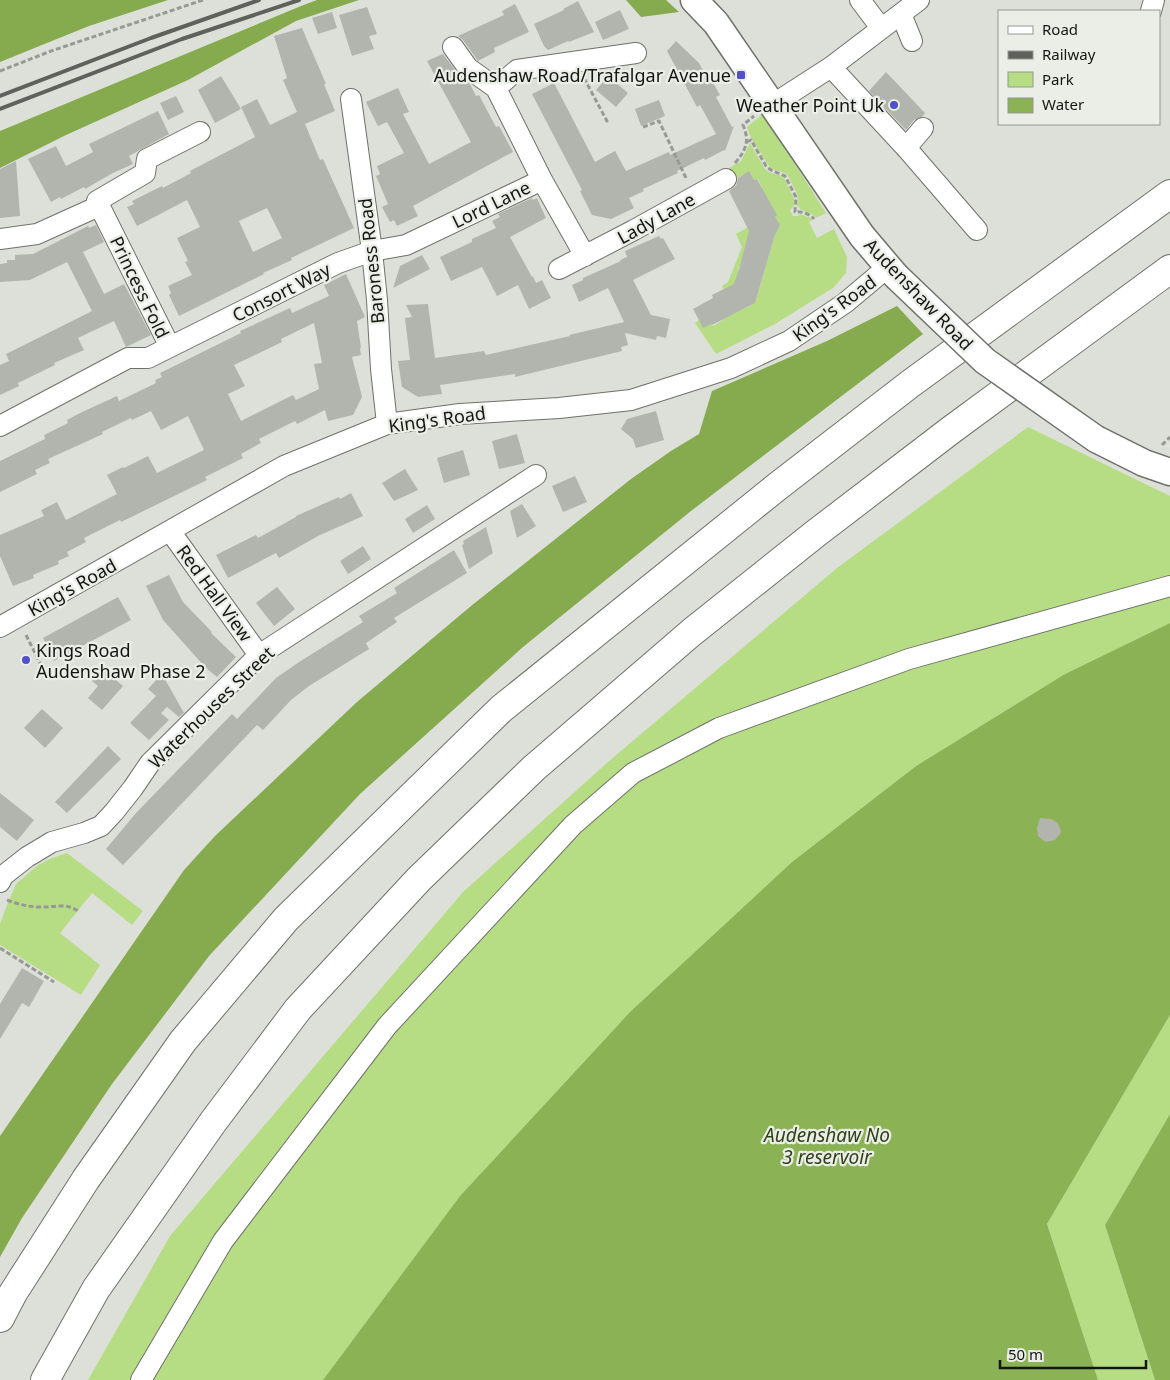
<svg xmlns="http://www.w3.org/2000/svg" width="1170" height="1380" font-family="'Noto Sans',sans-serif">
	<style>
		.green { fill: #b6dd84 }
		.forest { fill: #85ab4e }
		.water { fill: #8bb254 }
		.building { fill: #b2b5ae; fill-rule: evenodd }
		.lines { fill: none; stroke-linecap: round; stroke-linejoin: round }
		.minor-casing { stroke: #6f726b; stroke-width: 22 }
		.major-casing { stroke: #6f726b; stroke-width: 29 }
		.highway-casing { stroke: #6f726b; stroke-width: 30 }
		.path { stroke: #979a94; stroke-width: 3; stroke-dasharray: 5 2.5; stroke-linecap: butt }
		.minor { stroke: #fff; stroke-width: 20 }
		.major { stroke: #fff; stroke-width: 26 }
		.highway { stroke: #fff; stroke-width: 28 }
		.rail { stroke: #5f615c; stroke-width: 4 }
		.major-bridge-casing { stroke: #6f726b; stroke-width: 29; stroke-linecap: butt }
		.major-bridge { stroke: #fff; stroke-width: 26 }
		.poi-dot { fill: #5150c7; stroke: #eaeee6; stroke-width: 2 }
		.labels { text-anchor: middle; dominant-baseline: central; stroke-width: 4.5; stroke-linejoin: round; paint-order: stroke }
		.poi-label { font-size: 18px; fill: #141613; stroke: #eaeee6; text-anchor: end }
		.street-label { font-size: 18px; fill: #141613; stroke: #eaeee6 }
		.water-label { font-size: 19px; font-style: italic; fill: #304019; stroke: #eaeee6 }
	</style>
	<rect width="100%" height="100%" fill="#dde0d8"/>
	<path class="green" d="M763,114L826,213L816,218L812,214L801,210L799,207L797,206L798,196L787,174L773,169L769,166L751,138L747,127Z
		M750,143L765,169L771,173L779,175L784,178L794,198V206L790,210L793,216H798L800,214L811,218L812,220L809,222L817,238L834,229L847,257L846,273L833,288L775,324L716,354L695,323L699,320L711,324L713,326L723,320V318L750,306L756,300L775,235L779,226L760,190L762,188L758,179L754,180L749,172L733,180L729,168L741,161Z
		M748,227L751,236L742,267L739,266L736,285L724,291L722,286L728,282L742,247L736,234Z
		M1028,427L1170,496V623L1065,674L916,766L792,862L631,1011L460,1196L323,1380H88L170,1236L463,892L608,762L837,568Z
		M67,853L143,911L132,925L92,893L60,933L100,965L81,995L0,945V924L5,910L16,884L38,865L52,858Z
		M1170,1015V1114L1105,1225L1155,1380H1098L1047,1224Z"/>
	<path class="forest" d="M0,0H168L89,26L0,62Z
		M317,0H359L296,21L188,80L66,135L0,168V131L301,6Z
		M626,0H666L679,12L641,17Z
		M897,306L923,334L691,511L523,647L360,794L209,956L112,1084L22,1218L0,1257V1136L184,870L215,836L357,702L471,606L631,479L671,451L699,434L712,391L827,341Z"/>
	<path class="water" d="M1170,623V1015L1047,1224L1098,1380H323L460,1196L631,1011L792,862L916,766L1065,674Z
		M1170,1114V1380H1155L1105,1225Z"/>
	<path class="building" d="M578,1L594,32L569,42L568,41L548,50L544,46L534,24L564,10L563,9Z
		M515,4L529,32L494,48L495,52L478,61L463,40L458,36L504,15L502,11Z
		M367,7L377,34L369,36L374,49L352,56L339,15Z
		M620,10L629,29L603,40L595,22Z
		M332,12L337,28L318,34L312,18Z
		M302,28L326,84H324L335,111L305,124L320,160L323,159L354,228L291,258L292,260L263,273L264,274L179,316L169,295L171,293L168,286L192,275L185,262L188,261L177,238L200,227L187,200L137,226L127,207L134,204L132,201L162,186L163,188L191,173L190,171L255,137L241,107L257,99L270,125L297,112L283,80L287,78L274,36ZM267,208L282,238L253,252L239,221Z
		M676,41L699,63L708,80L711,79L720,95L716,97L732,127L734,126L725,151L724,150L705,160L704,158L677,171L678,173L643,189L644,191L629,198L634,208L611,219L592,215L580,191L582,190L532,94L554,83L595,162L615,151L626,171L669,152L670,155L716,134L700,105L697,107L667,51Z
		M443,54L459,75L470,84L476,96L479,95L496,127L499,126L513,152L413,206L418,216L397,226L394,220L390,222L382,207L388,204L376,176L380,174L377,166L404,153L387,122L378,126L366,102L398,88L409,112L403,114L429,164L471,142L427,61Z
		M886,72L925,113L922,117L914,120L906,130L869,91Z
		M221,76L241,109L215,123L198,90Z
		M608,76L628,93L616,107L596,90Z
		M176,96L184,112L168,120L160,103Z
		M659,100L665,116L641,126L635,109Z
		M158,111L169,134L129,156L133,164L113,173L85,189L84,187L61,199L60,197L51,202L28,159L56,146L66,166L93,152L89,144Z
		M16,161L20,216L0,218V169Z
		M749,171L754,180L757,179L777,215L775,217L780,225L775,235L755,303L712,325L711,324L703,328L693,309L713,298L712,295L734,284L740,266L749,231L729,191L736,186L738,178Z
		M532,198L533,200L537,198L546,218L510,237L532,277L533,276L536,283L542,280L551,298L529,309L518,285L497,296L482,267L451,281L440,257L472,242V239L496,228L492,221L500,217L498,214Z
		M96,225L104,242L83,252L104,294L124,284L151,335L126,347L114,321L78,338L84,350L54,363L55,365L18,383L19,386L0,395V365L9,361L6,354L92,311L67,262L30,280L0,282V264L7,263V260H15V255L33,254L88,226L89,228Z
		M659,236L661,239L663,238L675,259L633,280L651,315L670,319L666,338L657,336L656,340L625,333L628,345L621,347L622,351L515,377V374L440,385L442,394L418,397L402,387L398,361L410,360L405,318L412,317L406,305L428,304L435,358L484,351L486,355L570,336L569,335L624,322L608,288L579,302L572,285L583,280V278L621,261L620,260L627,257L625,251Z
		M422,255L430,269L393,288L400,266Z
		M346,274L365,317L357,321L361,348H360L361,355L352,357L362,397L353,415L328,421L325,410L297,424L295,421L259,439L261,443L241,454L243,458L205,477L207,480L121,522L120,520L84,538L86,542L67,552L69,556L58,561L59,564L33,575L34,578L13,586L0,556V535L44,516L41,510L57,502L66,520L117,494L107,475L123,467L124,468L148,456L157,473L204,450L188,416L161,430L151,411L132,420L131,418L102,432L103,434L48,459L50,463L35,470L37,474L0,492V461L45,439L44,435L68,423L67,420L78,414L117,396L119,401L156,383L155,380L162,377L160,373L241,333L240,331L290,308L292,313L329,296L324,285ZM314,323L322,363L314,364L319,389L296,400L293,395L241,421L228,394L245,386L234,365L282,342L281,339Z
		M656,411L664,440L636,448L633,439L621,429L627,419Z
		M517,434L525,463L499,469L492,441Z
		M463,450L470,475L444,483L437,458Z
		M405,469L418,490L394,501L382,483Z
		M575,476L587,502L563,512L552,486Z
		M351,493L363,516L318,536L279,558L276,553L228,578L216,555L256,535L258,538L296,517V516L339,497L340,499Z
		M522,504L536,526L517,538L510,511Z
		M427,505L435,519L413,533L405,519Z
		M486,527L493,553L469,569L462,545L464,544L463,541Z
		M363,546L371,559L348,574L340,561Z
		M454,550L467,573L394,618L397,622L366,643L369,649L309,686L291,700L263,730L257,725L123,865L106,849L136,813L232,714L237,719L276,678L299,662L363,622L359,616L397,593L394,588Z
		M169,575L183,602L212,632L211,633L236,657L217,677L205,667L163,620L146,586Z
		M277,587L295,609L274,626L256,603Z
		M118,597L131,620L54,661L43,638Z
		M103,669L123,686L102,710L88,698L98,686L92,681Z
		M162,674L184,713L179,717L167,707L161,713L169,720L149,740L130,723L156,696L148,689Z
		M42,709L63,728L45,748L24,728Z
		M108,746L121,759L67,813L55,802Z
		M0,793L34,820L17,841L0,827Z
		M1040,818L1051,819L1058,823L1061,831L1060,834L1055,840L1047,842L1044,841L1038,836L1037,828Z
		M22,968L44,981L29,1007L22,1003L0,1039V1004Z"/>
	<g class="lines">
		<g class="minor-casing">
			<path id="minor" d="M860,0L881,28
				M1151,11L1154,0
				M901,14L912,41
				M453,47L468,68L496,88
				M831,67L908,150L977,230
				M351,99L372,251L377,300L381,369L387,424
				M772,105L831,67L919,0
				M200,132L147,159L145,173L97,201L170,347L338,263L372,251L406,245L542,180L496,88L517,70L636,53
				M906,148L923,128
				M542,180L585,256
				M0,239L37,234L99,206
				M559,269L634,230L726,179
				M0,426L128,358H148L170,347
				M170,531L259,655
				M0,627L284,466L387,424L460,414L559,408L631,400L731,368L789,341L845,303L888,267
				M0,882L3,876L27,857L52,842L84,833L101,826L114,812L133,788L150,763L259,655L536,475
				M141,1380L223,1241L387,1026L573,825L633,773L719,728L909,659L1170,586"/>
		</g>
		<g class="major-casing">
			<path id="major" d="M694,0L716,23L862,236L896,276
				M1096,439L1144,463L1170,472"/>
		</g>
		<g class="highway-casing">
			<path id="highway" d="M0,1318L13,1293L86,1179L183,1041L286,919L501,709L778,486L910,384L1170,194
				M45,1380L96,1289L213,1122L298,1009L419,879L534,768L692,632L815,534L951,430L1170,269"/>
		</g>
		<path class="path" d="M0,71L51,51L203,0
			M584,78L608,123
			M643,127L659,121L687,180
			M747,142L751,140L766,166L771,170L785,176L796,197L795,212C802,211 810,214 814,219
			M735,163C746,150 750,141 743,125L754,116
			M1162,445L1170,437
			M26,635L48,679
			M7,900C18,904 28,907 39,907C53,908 65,902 78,911
			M0,948L54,982"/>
		<use href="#minor" class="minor"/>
		<use href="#major" class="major"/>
		<use href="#highway" class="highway"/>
		<path class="rail" d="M0,96L151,38L259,0
			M0,109L182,39L299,0"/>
		<g class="major-bridge-casing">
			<path id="major-bridge" d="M896,276L985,361L1096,439"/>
		</g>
		<use href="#major-bridge" class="major-bridge"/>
	</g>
	<g class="poi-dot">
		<rect x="736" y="70" width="10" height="10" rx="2.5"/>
		<circle cx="894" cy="105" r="5"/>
		<circle cx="26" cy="660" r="5"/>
	</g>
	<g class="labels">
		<g class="poi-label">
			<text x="731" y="75">Audenshaw Road/Trafalgar Avenue</text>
			<text x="884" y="105">Weather Point Uk</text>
			<text x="36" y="650" text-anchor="start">Kings Road<tspan x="36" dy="21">Audenshaw Phase 2</tspan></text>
		</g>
		<g class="street-label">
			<text transform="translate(491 204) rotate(-26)">Lord Lane</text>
			<text transform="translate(656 218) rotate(-29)">Lady Lane</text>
			<text transform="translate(371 261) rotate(-96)">Baroness Road</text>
			<text transform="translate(140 287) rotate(64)">Princess Fold</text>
			<text transform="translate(281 292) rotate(-27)">Consort Way</text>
			<text transform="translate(919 294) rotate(46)">Audenshaw Road</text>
			<text transform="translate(834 308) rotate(-36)">King's Road</text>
			<text transform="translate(437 419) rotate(-8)">King's Road</text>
			<text transform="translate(72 587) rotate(-29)">King's Road</text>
			<text transform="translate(215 593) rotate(54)">Red Hall View</text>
			<text transform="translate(211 707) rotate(-44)">Waterhouses Street</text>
		</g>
		<g class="water-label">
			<text x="827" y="1135">Audenshaw No<tspan x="827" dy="22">3 reservoir</tspan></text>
		</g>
	</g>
	<rect x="998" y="10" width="162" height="115" fill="#eaeee6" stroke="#949892"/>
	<rect x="1008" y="26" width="25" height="8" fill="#ffffff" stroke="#949892"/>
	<text x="1042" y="35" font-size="15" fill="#141613">Road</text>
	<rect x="1008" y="51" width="25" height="8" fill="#5f615c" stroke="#949892"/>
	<text x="1042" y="60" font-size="15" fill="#141613">Railway</text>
	<rect x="1008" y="72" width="25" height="15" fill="#b6dd84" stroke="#949892"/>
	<text x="1042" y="85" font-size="15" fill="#141613">Park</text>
	<rect x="1008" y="98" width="25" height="15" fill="#8bb254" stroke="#949892"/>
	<text x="1042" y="110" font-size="15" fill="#141613">Water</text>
	<path d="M1000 1360v8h146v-8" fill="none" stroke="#141613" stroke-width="2.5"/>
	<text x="1008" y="1360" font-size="15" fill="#141613" stroke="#eaeee6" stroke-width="4" paint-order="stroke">50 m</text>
</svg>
